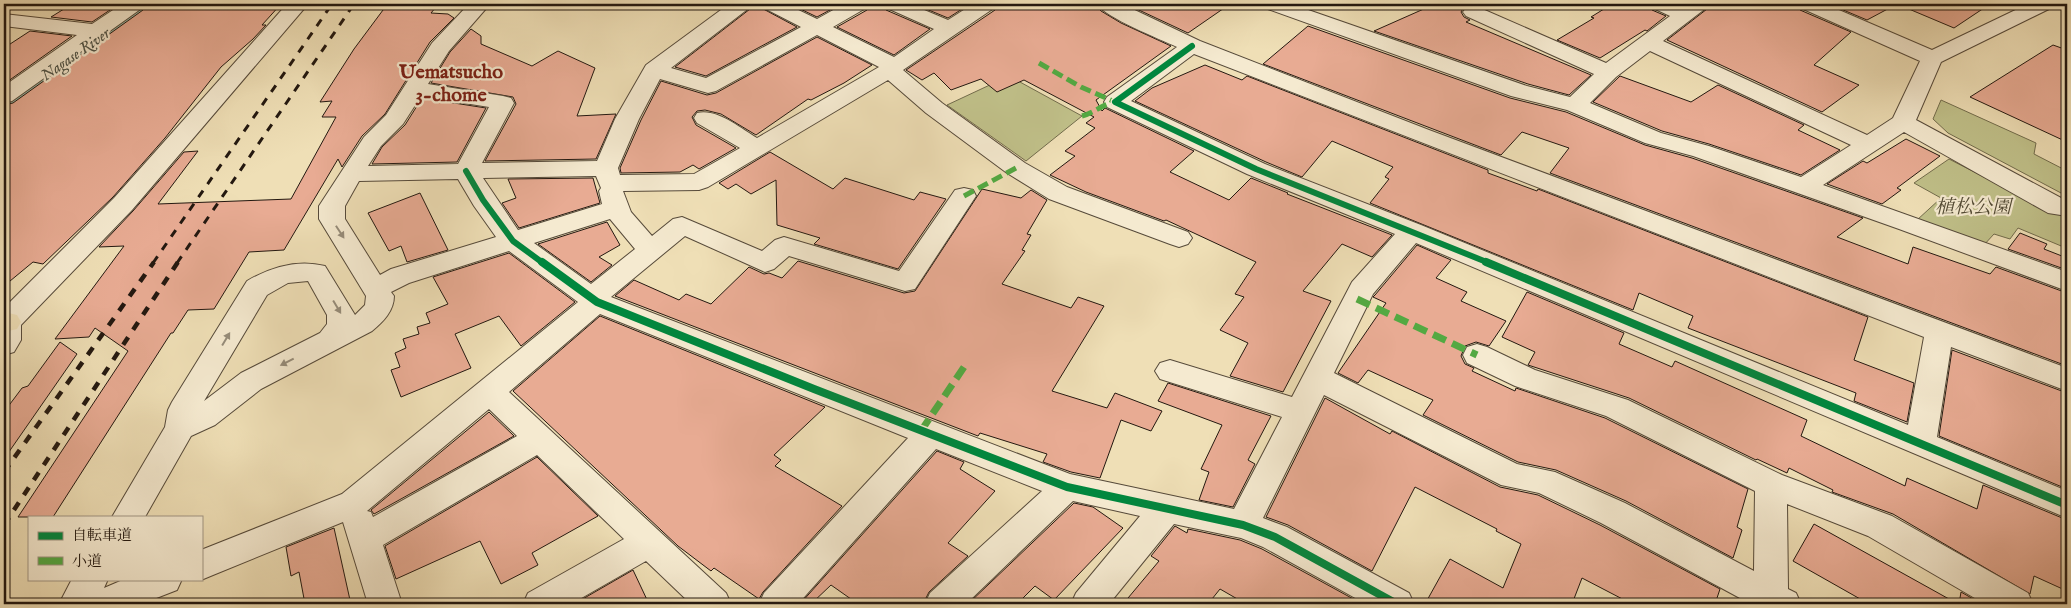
<svg xmlns="http://www.w3.org/2000/svg" width="2071" height="608" font-family="'IM FELL English','Noto Serif JP',serif">
	<style>
		.green { fill: #c0c089; stroke: #726c4c }
		.lines { fill: none; stroke-linecap: round; stroke-linejoin: round }
		.river { fill: #9abdab; fill-rule: evenodd }
		.building { fill: #e8ab93; stroke: #231810 }
		.minor-casing { stroke: #564a3a; stroke-width: 2 }
		.major-casing { stroke: #231810; stroke-width: 2 }
		.minor { fill: #f5ead0; fill-rule: evenodd }
		.major { fill: #efdfb6; fill-rule: evenodd }
		.rail-far1 { stroke: #231810; stroke-width: 3; stroke-dasharray: 8 8; stroke-linecap: butt }
		.rail { stroke: #231810; stroke-width: 4.5; stroke-dasharray: 9 9; stroke-linecap: butt }
		.quiet-far1 { stroke: #53a942; stroke-width: 5; stroke-dasharray: 11 5; stroke-linecap: butt }
		.quiet { stroke: #53a942; stroke-width: 7; stroke-dasharray: 14 7; stroke-linecap: butt }
		.cycleway-far1-casing { stroke: #f5ead0; stroke-width: 9 }
		.cycleway-casing { stroke: #f5ead0; stroke-width: 11 }
		.cycleway-far1 { stroke: #00873e; stroke-width: 6 }
		.cycleway { stroke: #00873e; stroke-width: 8 }
		.oneway { fill: #968c7a }
		.labels { text-anchor: middle; dominant-baseline: central; stroke-width: 4.5; stroke-linejoin: round; paint-order: stroke }
		.far-water-label { font-size: 16px; font-style: italic; fill: #4d5246; stroke: #f5ead0 }
		.park-label { font-size: 19px; font-style: italic; fill: #524a34; stroke: #f5ead0 }
		.neighbourhood-label { font-size: 20px; font-weight: bold; fill: #7a1f14; stroke: #f5ead0 }
	</style>
	<rect width="100%" height="100%" fill="#efdfb6"/>
	<filter id="stains"><feTurbulence type="fractalNoise" baseFrequency=".004" numOctaves="4"/><feColorMatrix values="0 0 0 0 .2 0 0 0 0 .09 0 0 0 0 .02 0 0 0 .5 -.17"/></filter>
	<radialGradient id="worn" r=".72"><stop offset=".6" stop-color="#630" stop-opacity="0"/><stop offset="1" stop-color="#630" stop-opacity=".3"/></radialGradient>
	<path class="green" d="M1009,76L1082,116L1026,161L947,105Z
		M1941,100L2036,143L2034,154L2067,171V193H2061L1948,133L1933,119Z
		M1949,159L2046,209L2067,212L2066,248L2018,228L2010,239L1994,234L1983,246L1917,220L1941,198L1914,183Z"/>
	<g class="lines">
		<path class="river" d="M123,4H167L162,12L19,115L4,119V86Z"/>
	</g>
	<path class="building" d="M72,4H119L92,22L51,17Z
		M147,4H281L262,25H266L253,39L221,67L165,138L113,197L43,264L33,262L4,286V105L13,103L143,10Z
		M754,4L797,27L706,76L675,67L750,9Z
		M790,4H841L817,17Z
		M871,4H882L886,10L930,29L894,55L837,27L867,10Z
		M914,4H970L948,18Z
		M999,4H1095L1101,11L1121,23L1171,46L1096,100L1102,111L1105,108L1194,151L1170,172L1229,200L1251,178L1288,193L1287,194L1392,235L1372,257L1342,244L1303,291L1331,301L1283,392L1230,376L1248,343L1220,330L1244,297L1235,294L1256,262L1166,220L1164,221L1086,192L1050,175L1075,156L1065,151L1095,128L1086,123L1094,117L1024,80L997,92L981,79L951,90L934,73L922,80L906,70L995,10Z
		M1126,4H1230L1188,33Z
		M1435,4H1495L1487,9L1472,4L1464,7L1461,12L1464,17L1470,20L1466,22L1591,75L1569,95L1528,84L1374,31Z
		M1612,4H1648L1652,10L1666,16L1647,31L1645,30L1600,58L1557,40L1594,18L1591,17Z
		M1711,4H1796L1800,10L1851,32L1814,65L1859,85L1822,112L1667,40L1707,9Z
		M1829,4H1990L1954,28L1897,4L1867,20Z
		M386,6L436,7L431,13L448,14L454,18L430,42L385,114L362,136L342,167L338,159L284,250L249,252L214,309L188,310L173,333H171L53,517H18L128,351L95,328L89,337L55,339L124,246L99,247L133,211L184,152L198,151L158,204L291,199L336,117H322L332,101L320,102L354,49Z
		M1308,26L1510,98L1566,112L1645,145L1692,158L1863,218L1837,237L1908,264L1913,247L1990,274L1996,267L2067,293V366L1550,173L1569,148L1522,132L1501,155L1263,64Z
		M471,29L481,36V44L532,66L558,51L595,68L577,116L616,114L596,159L485,161L516,104L513,97L431,83L450,52Z
		M30,31L72,36L4,84V48Z
		M817,37L872,65L844,83L811,100L808,99L756,135L721,114L705,110L697,111L692,117L696,125L736,148L699,169L693,165L680,172L621,173L620,168L641,120L661,81L707,95L716,93Z
		M2053,45L2067,50V142L1970,97Z
		M1205,65L1242,80L1247,76L1488,170V173L1537,191L1538,189L1868,317L1854,360L1914,383L1907,422L1854,401L1856,393L1688,328L1693,316L1639,293L1633,310L1370,203L1389,179L1385,177L1393,167L1332,141L1302,177L1266,162L1135,101L1152,88Z
		M1620,76L1691,102L1718,85L1804,125L1798,130L1840,150L1801,175L1709,144L1662,131L1593,102Z
		M422,98L486,108L457,162L372,164L382,147L405,125Z
		M1906,139L1940,156L1897,188L1901,190L1882,204L1827,184L1863,161L1867,163Z
		M770,152L833,189L845,178L914,200L920,192L946,199L898,269L814,244L820,238L777,225L776,180L751,194L736,184L728,189L719,183Z
		M593,178L600,203L519,228L502,203L516,198L508,179Z
		M982,189L1021,198L1031,190L1047,200L1027,234L1031,235L1022,250L1025,251L1002,284L1071,308L1078,297L1104,306L1052,391L1107,408L1115,393L1162,411L1151,431L1121,420L1100,478L1071,472L1043,462L1047,454L980,433L978,436L615,296L634,280L679,300L686,294L711,304L749,267L764,274L769,273L782,278L798,261L904,293L915,291Z
		M420,193L448,250L407,262L401,246L389,251L368,213Z
		M607,222L620,245L599,257L612,265L591,282L538,244Z
		M2020,233L2047,244L2044,249L2067,258V270L2008,249Z
		M1417,245L1451,260L1436,278L1467,292L1461,301L1506,321L1489,346L1476,342L1465,346L1461,356L1465,364L1474,368L1472,371L1515,391L1516,388L1605,418L1748,489L1737,527L1742,530L1733,558L1626,501L1556,470L1518,462L1423,415L1433,400L1368,370L1358,383L1338,373L1386,303L1373,297L1375,295Z
		M509,253L575,302L521,346L499,316L455,334L471,368L401,397L391,370L400,367L395,353L406,348L403,339L419,334L417,327L430,323L426,313L448,304L433,277Z
		M1527,292L1624,333L1619,344L1672,367L1675,361L1807,420L1801,436L1905,486L1907,478L1977,509L1983,485L2067,520V591L2034,576L2030,594L1893,514L1832,492L1833,490L1789,468L1787,473L1757,459L1756,460L1629,398L1528,365L1535,352L1502,337Z
		M600,316L825,407L774,455L781,460L775,466L842,506L763,592L759,599L714,568L711,571L678,546L513,391Z
		M60,342L77,354L4,459V412L22,388L28,386Z
		M1952,350L2067,393V489L1939,436Z
		M1168,383L1271,416L1248,460L1255,464L1233,507L1199,500L1209,472L1201,469L1222,425L1158,401Z
		M1325,398L1390,434L1392,431L1500,487L1538,495L1600,525L1720,589L1715,604H1632L1582,578L1572,604H1425L1450,559L1503,588L1521,544L1496,531L1497,529L1415,487L1372,571L1288,525L1266,517Z
		M489,412L514,436L374,514L371,510Z
		M937,451L964,462L960,469L995,491L948,543L968,556L929,592L923,604H858L831,585L811,604H800Z
		M537,457L598,516L532,553L538,565L501,584L480,541L396,579L385,546Z
		M1074,503L1093,507L1123,528L1054,600L1035,586L1017,604H968Z
		M1814,524L1958,604H1869L1793,561Z
		M1175,526L1187,533L1188,529L1240,540L1262,549L1357,601L1356,604H1246L1220,589L1208,604H1123L1159,561L1151,556Z
		M334,528L350,600L339,604H305L299,572L291,576L286,547Z
		M633,570L649,604H574Z
		M1961,592L1982,604H1959Z"/>
	<g class="lines">
		<g class="minor-casing">
			<path id="minor" d="M122,4H145L142,8L12,101L4,103V86L77,35L4,26V14L92,24Z
				M287,4H308L132,210L21,325V340L14,352L4,355V308L114,198Z
				M469,4H490L449,51L428,84L503,96L511,98L514,103L482,163L597,161L615,119L646,65L729,4H752L749,8L671,68L706,78L801,27L764,8L761,4H786L817,19L844,4H869L866,8L833,27L894,57L934,29L887,8L884,4H910L948,20L973,4H997L994,8L903,70L942,103L1025,163L1067,187L1188,232L1192,238L1188,244L1179,247L1170,244L1049,199L1007,173L926,113L888,80L708,187L699,190L623,191L631,212L652,236L673,219L682,217L762,251L775,240L784,237L899,271L955,190L964,188L973,190L976,196L915,289L905,291L789,256L774,269L765,272L685,236L611,297L1070,474L1234,509L1282,417L1160,379L1155,371L1160,363L1170,360L1292,397L1352,282L1395,234L1247,174L1107,107L1104,102L1107,97L1177,47C1160,39 1106,18 1097,4H1122L1200,41L1429,130L2067,368V391L1951,347L1937,437L2067,491V518L1416,243L1373,294L1334,373L1517,464L1555,472L1625,503L1754,571L1755,491L1606,416L1515,386L1467,363L1463,355L1467,347L1477,344L1487,347L1535,370L1628,400L1782,475L1892,516L2028,593L2033,604H1985L1868,536L1787,504L1788,589L1796,593L1801,604H1751L1601,523L1539,493L1501,485L1324,395L1263,518L1287,527L1409,593L1414,604H1366L1263,547L1241,538L1174,524L1109,604H1071L1076,593L1140,516L1073,501L966,604H925L930,593L1042,491L936,449L798,604H759L764,593L908,438L600,314L509,392L726,593L731,604H691L646,561L571,604H523L528,593L624,539L537,455L383,545L402,604H368L343,522L213,575L201,580L200,579H201V550L342,494L578,302L509,251L409,283L391,292L394,296C394,311 383,322 372,331L261,389L215,425L191,436L145,517H112L165,427L168,410L172,402L247,281C271,267 298,259 325,266L355,315L365,305L366,296L319,219V206L364,137L386,115L432,43ZM817,35L879,67L757,138C740,128 717,108 697,113L694,118L697,123L740,148L694,174L620,175L618,168L639,119L660,79L708,93L716,91ZM1194,54L1924,337L1908,425L1421,225L1265,164L1131,101ZM421,96L489,107L458,164L368,166L381,146L403,124ZM596,176L601,188L599,191L602,204L518,230L483,178ZM458,179L474,206L496,237L391,269L380,275L345,219V206L359,181ZM610,219L635,249L591,284L534,243ZM308,281L327,315V324L320,333L241,373L204,401L267,295L288,283ZM489,409L517,436L373,517L371,512L367,511Z
				M1262,4H1291L1527,86L1570,97L1594,74L1466,16L1463,12L1466,8L1473,6L1480,8L1606,63L1670,16L1653,8L1650,4H1676L1683,6L1686,4H1709L1706,8L1663,41L1867,135L1893,118L1920,61L1801,8L1798,4H1825L1932,50L2028,4H2054L2051,8L1941,62L1916,120L2063,199L2067,200V216L2048,213L1904,132L1823,185L2067,272V291L1899,229L1693,156L1645,143L1567,110L1511,96L1265,8ZM1650,51L1851,145L1801,177L1709,146L1661,133L1590,103L1616,77Z
				M72,579H108L104,588L125,579H182L177,590L141,604H59Z"/>
		</g>
		<g class="major-casing">
			<path id="major" d="M4,312L17,315L21,322L17,329L4,332Z"/>
		</g>
		<use href="#minor" class="minor"/>
		<use href="#major" class="major"/>
		<path class="rail-far1" d="M153,263L332,4
			M177,263L354,4"/>
		<path class="rail" d="M4,472L154,262
			M4,525L178,262"/>
		<path class="quiet-far1" d="M1039,63L1081,87L1115,102
			M1082,116C1094,113 1103,104 1115,102
			M964,196L1016,168"/>
		<path class="quiet" d="M1357,299L1477,355
			M921,431L964,367"/>
		<g class="cycleway-far1-casing">
			<path id="cycleway-far1" d="M1192,46L1115,102L1256,169L1489,263
				M466,171L483,200L513,241L543,263"/>
		</g>
		<g class="cycleway-casing">
			<path id="cycleway" d="M542,262L597,302L814,389L1067,487L1243,525L1275,537L1397,604
				M1486,262L2067,505"/>
		</g>
		<use href="#cycleway-far1" class="cycleway-far1"/>
		<use href="#cycleway" class="cycleway"/>
	</g>
	<defs><path id="oneway-solid" d="M-6-.8H1V-3.2L6.5 0L1 3.2V.8H-6Z" transform="scale(1.25)"/></defs>
	<g class="oneway">
		<use href="#oneway-solid" transform="translate(340 232) rotate(57)"/>
		<use href="#oneway-solid" transform="translate(337 307) rotate(59)"/>
		<use href="#oneway-solid" transform="translate(226 339) rotate(-59)"/>
		<use href="#oneway-solid" transform="translate(287 362) rotate(153)"/>
	</g>
	<g class="labels">
		<g class="far-water-label">
			<text transform="translate(76 55) rotate(-35)">Nagase River</text>
		</g>
		<g class="park-label">
			<text x="1973" y="208">植松公園</text>
		</g>
		<g class="neighbourhood-label">
			<text x="451" y="72">Uematsucho<tspan x="451" dy="23">3-chome</tspan></text>
		</g>
	</g>
	<rect width="2071" height="608" fill="none" stroke="#efdfb6" stroke-width="20"/>
	<rect x="5" y="5" width="2061" height="598" fill="none" stroke="#231810" stroke-width="2.5"/>
	<rect x="10" y="10" width="2051" height="588" fill="none" stroke="#231810"/>
	<rect x="28" y="516" width="175" height="65" fill="#f5ead0" stroke="#a19683"/>
	<rect x="38" y="532" width="25" height="8" fill="#00873e" stroke="#a19683"/>
	<text x="72" y="540" font-size="15" fill="#231810">自転車道</text>
	<rect x="38" y="557" width="25" height="8" fill="#53a942" stroke="#a19683"/>
	<text x="72" y="566" font-size="15" fill="#231810">小道</text>
	<rect width="100%" height="100%" filter="url(#stains)"/>
	<rect width="100%" height="100%" fill="url(#worn)"/>
</svg>
